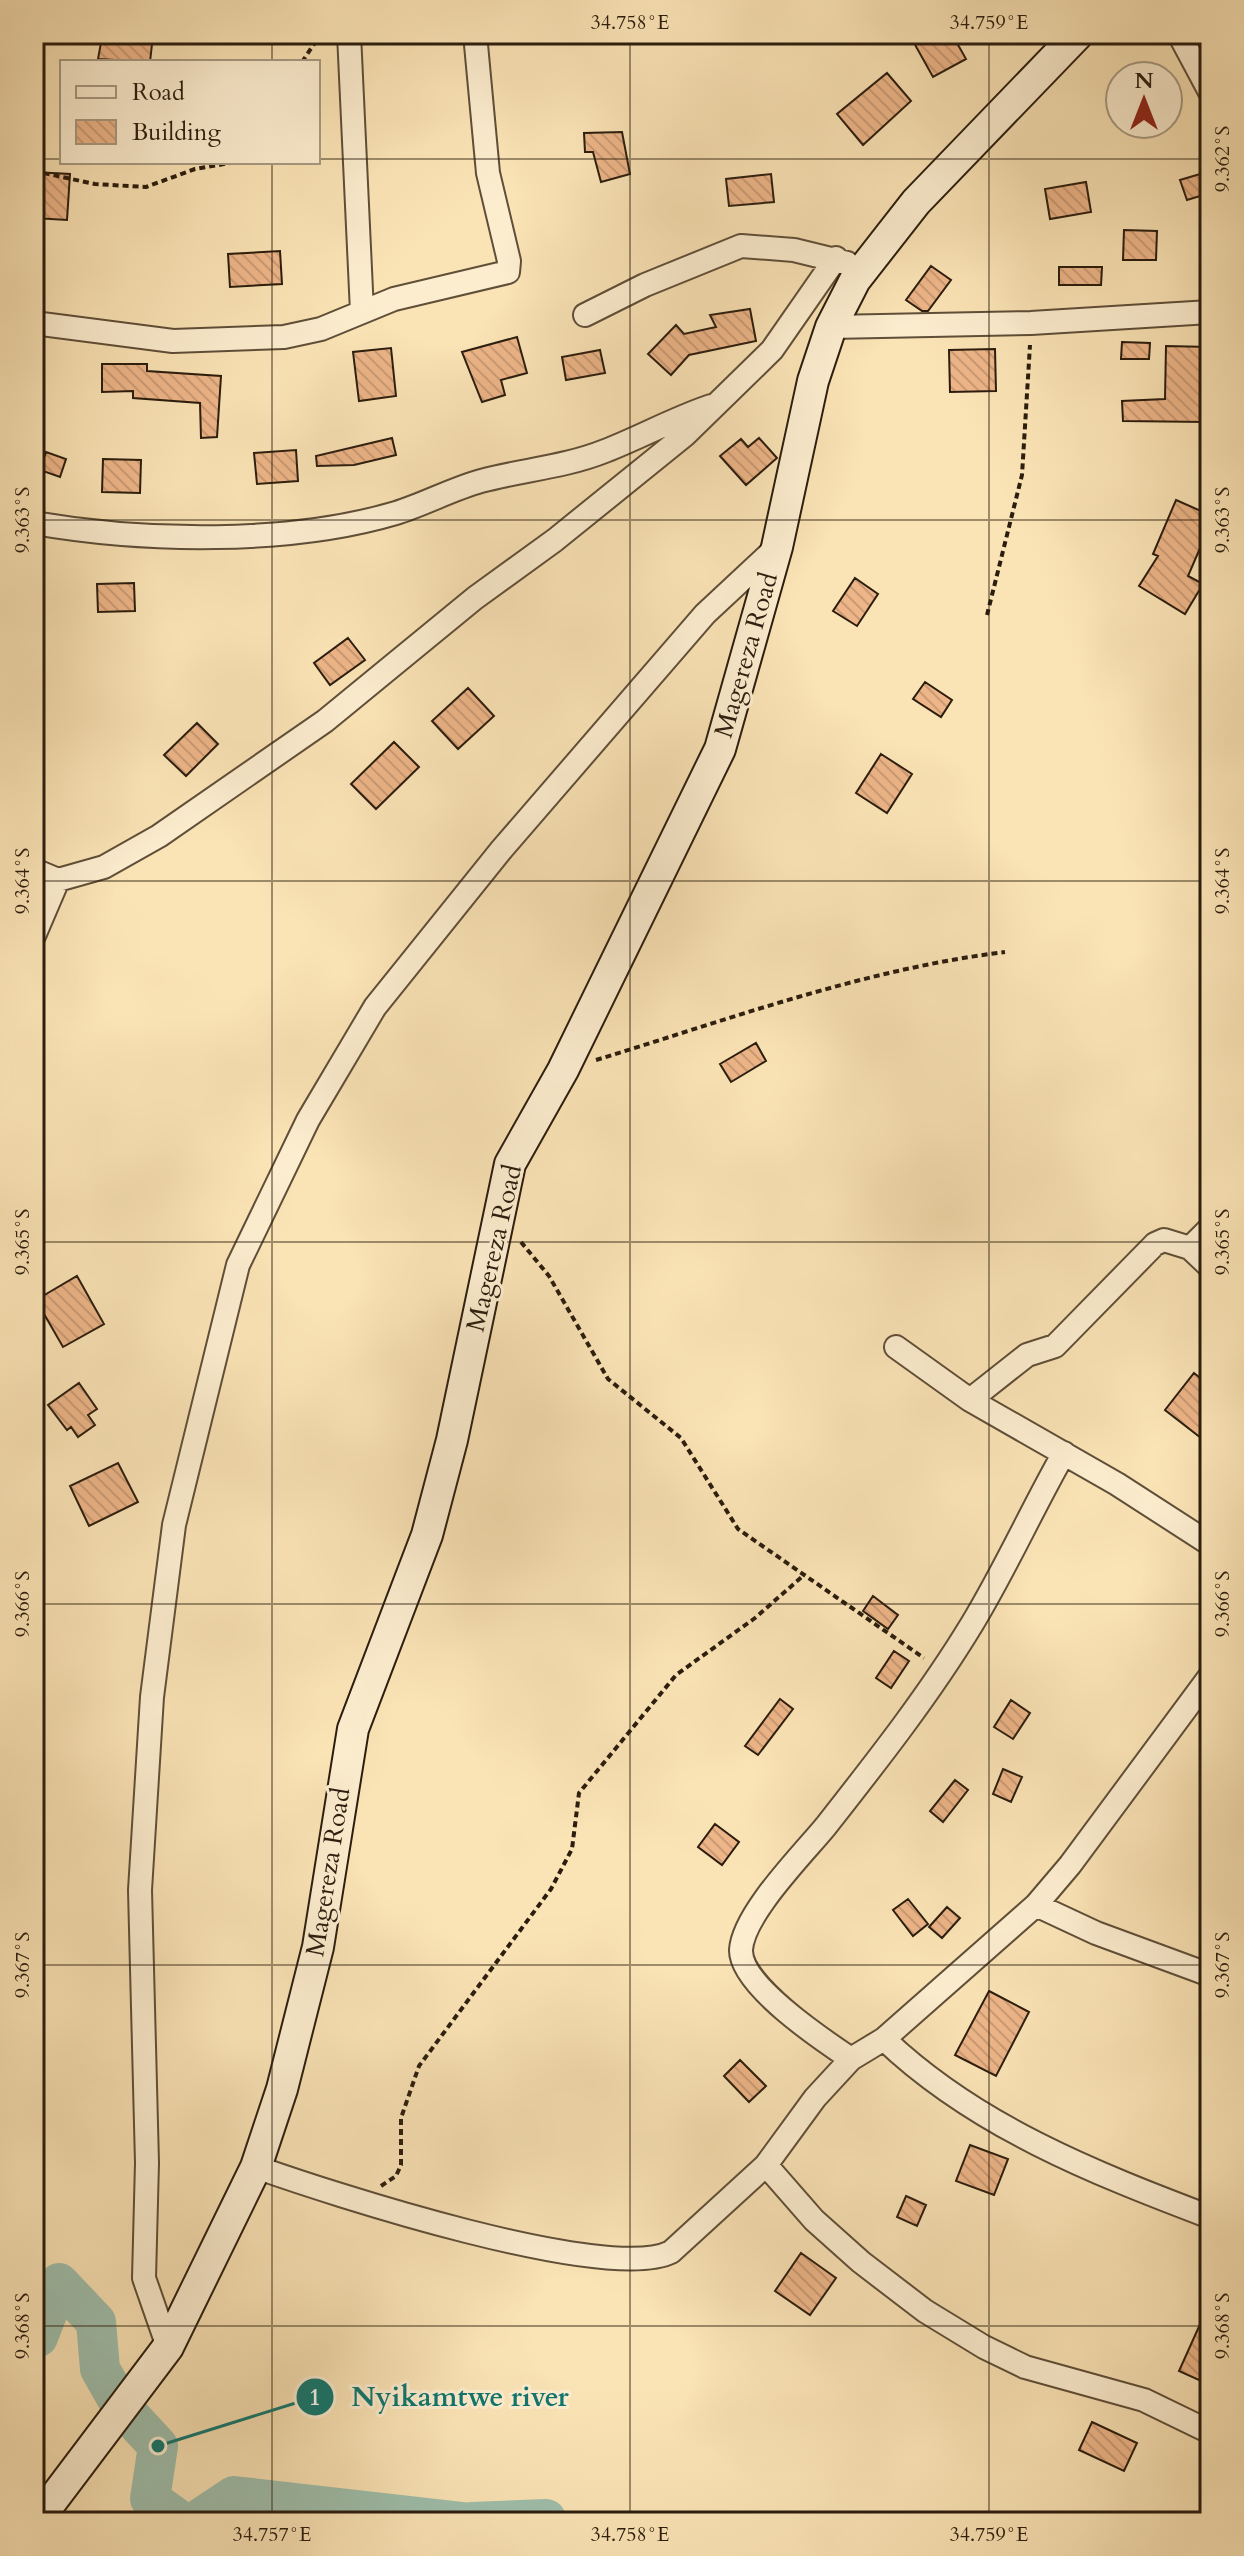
<svg xmlns="http://www.w3.org/2000/svg" width="1244" height="2556" font-family="Cardo,serif">
	<style>
		.lines { fill: none; stroke-linecap: round; stroke-linejoin: round }
		.river { stroke: #9ebeab; stroke-width: 40 }
		.building { fill: url(#building-back-hatch); stroke: #2b1d0e; stroke-width: 2 }
		.street-casing { stroke: #5f4e38; stroke-width: 26 }
		.secondary-casing { stroke: #2b1d0e; stroke-width: 34 }
		.path { stroke: #2b1d0e; stroke-width: 4; stroke-dasharray: 6 4; stroke-linecap: butt }
		.street { stroke: #fcedcf; stroke-width: 22 }
		.secondary { stroke: #fcedcf; stroke-width: 30 }
		.ticks { fill: none; stroke: #2b1d0e; stroke-width: 2; stroke-opacity: 0.45 }
		.labels { text-anchor: middle; dominant-baseline: central; stroke-width: 6; stroke-linejoin: round; paint-order: stroke }
		.street-label { font-size: 26px; fill: #2b1d0e; stroke: #fcedcf }
		.leader { fill: none; stroke: #0f766e; stroke-width: 3 }
		.callout-dot { fill: #0f766e; stroke: #fcedcf; stroke-width: 3 }
		.mark-label { font-size: 24px; text-anchor: middle; font-weight: bold; fill: #fff }
		.callout-label { font-size: 28px; text-anchor: middle; font-weight: bold; fill: #0f766e; stroke: #fcedcf; stroke-width: 6; stroke-linejoin: round; paint-order: stroke }
		.neatline { fill: none; stroke: #2b1d0e; stroke-width: 3 }
		.ticks-label { font-size: 20px; text-anchor: middle; fill: #2b1d0e }
	</style>
	<defs>
		<pattern id="building-back-hatch" width="6" height="6" patternUnits="userSpaceOnUse" patternTransform="scale(2)"><rect width="6" height="6" fill="#edb588"/><path d="M-1 5l2 2M0 0l6 6M5-1l2 2" fill="none" stroke="#cb9b74"/></pattern>
	</defs>
	<rect width="100%" height="100%" fill="#fae3b5"/>
	<filter id="stains"><feTurbulence type="fractalNoise" baseFrequency=".0025" numOctaves="4"/><feColorMatrix values="0 0 0 0 .2 0 0 0 0 .09 0 0 0 0 .02 0 0 0 .5 -.17"/></filter>
	<radialGradient id="worn" r=".72"><stop offset=".6" stop-color="#630" stop-opacity="0"/><stop offset="1" stop-color="#630" stop-opacity=".3"/></radialGradient>
	<g class="lines">
		<path class="river" d="M34,2338L38,2337L59,2283L96,2322L100,2369L121,2406L158,2446L150,2499L182,2522
			M195,2522L234,2496L463,2522
			M471,2522L546,2519L547,2522"/>
	</g>
	<path class="building" d="M909,34H952L966,59L933,77Z
		M102,37L152,44L150,62L98,59Z
		M887,73L911,101L863,145L837,114Z
		M622,132L630,174L601,182L593,152H585L584,133Z
		M1210,171V193L1187,200L1180,180Z
		M34,172L70,174L67,220L34,218Z
		M771,174L774,202L729,206L726,179Z
		M1086,182L1091,212L1050,219L1045,189Z
		M1124,230L1157,231L1156,260H1123Z
		M280,251L282,284L230,287L228,254Z
		M931,266L951,280L928,311H922L906,300Z
		M1059,267H1102L1101,285H1059Z
		M750,309L756,341L689,355L671,375L648,354L676,325L684,334L716,327L710,315Z
		M517,337L527,373L501,380L505,395L482,402L462,352Z
		M1122,342L1150,343L1149,359H1121Z
		M1166,346L1210,347L1205,422L1123,421L1122,401L1165,399Z
		M391,348L396,396L359,401L353,352Z
		M995,349L996,391L950,392L949,350Z
		M600,350L605,373L566,380L562,357Z
		M102,364H147V371L221,376L217,437L201,438L200,403L133,398V391L102,392Z
		M392,438L396,455L354,465L317,466L316,456Z
		M759,438L777,458L746,485L720,456L741,439L748,447Z
		M296,450L298,481L257,484L254,453Z
		M46,452L66,459L60,477L40,470Z
		M103,459L141,460L140,493L102,492Z
		M1176,500L1210,515V525L1188,576L1203,584L1185,614L1139,586L1158,556L1153,554Z
		M855,578L878,594L857,626L833,611Z
		M134,583L135,611L98,612L97,584Z
		M348,638L365,660L330,685L314,663Z
		M925,682L952,700L941,717L913,699Z
		M468,688L494,716L458,749L432,721Z
		M197,723L218,744L186,776L164,755Z
		M394,742L419,767L376,809L351,784Z
		M881,754L912,774L887,813L856,793Z
		M756,1043L766,1061L731,1082L720,1064Z
		M77,1276L104,1324L63,1347L36,1300Z
		M1194,1373L1210,1386V1445L1165,1410Z
		M79,1383L97,1409L88,1415L95,1425L78,1437L71,1427L67,1430L48,1405Z
		M118,1463L138,1502L89,1526L70,1486Z
		M873,1596L898,1615L888,1629L863,1611Z
		M894,1651L909,1661L891,1688L876,1678Z
		M780,1699L793,1709L758,1755L745,1746Z
		M1011,1700L1030,1713L1013,1739L994,1727Z
		M1003,1769L1022,1777L1011,1802L993,1794Z
		M955,1780L968,1790L943,1822L930,1811Z
		M715,1824L739,1842L722,1865L698,1847Z
		M908,1899L928,1924L913,1936L893,1910Z
		M947,1907L960,1918L942,1938L929,1927Z
		M989,1991L1029,2012L996,2076L955,2055Z
		M740,2060L766,2086L749,2102L724,2076Z
		M970,2145L1008,2159L994,2195L956,2181Z
		M906,2196L926,2205L917,2226L897,2217Z
		M801,2253L836,2278L810,2315L775,2291Z
		M1210,2302V2348L1204,2361L1210,2364V2385L1179,2371Z
		M1092,2422L1137,2443L1124,2471L1079,2450Z"/>
	<g class="lines">
		<g class="street-casing">
			<path id="street" d="M349,34L362,312
				M1179,34L1210,92
				M585,315L645,285L741,246L794,250L847,263
				M34,323L173,341L284,337L321,329L394,299L508,272L509,261L488,173L475,34
				M831,327L1031,323L1210,312
				M34,523C144,542 288,545 396,513C425,504 452,489 481,481C522,470 565,467 605,451C641,437 675,418 711,406
				M34,870L58,880L104,867L159,836L325,721L475,598L555,540L685,435L772,350L836,258
				M34,936L58,880
				M1190,1248L1210,1267
				M896,1347L970,1400L1117,1484L1210,1544
				M970,1400L1027,1355L1055,1346L1155,1244L1164,1240L1190,1248L1210,1228
				M1036,1905L1096,1933L1210,1975
				M884,2039C975,2126 1094,2173 1210,2217
				M851,2059C824,2041 740,1985 741,1950C743,1914 803,1854 826,1826C877,1761 929,1695 972,1624C1006,1568 1032,1509 1064,1453
				M766,2165L814,2220L861,2262L925,2311L984,2347L1025,2367L1144,2400L1210,2432
				M256,2167C329,2193 608,2284 671,2252L766,2165L815,2098L851,2059L884,2039L1036,1905L1070,1865L1210,1676
				M168,2347L144,2278L147,2163L140,1890L152,1697L174,1525L238,1265L308,1120L375,1007L502,849L705,614L777,547"/>
		</g>
		<g class="secondary-casing">
			<path id="secondary" d="M36,2522L168,2347L256,2167L282,2089L318,1947L353,1729L427,1535L452,1440L510,1164L563,1070L720,749L777,547L813,381L831,327L855,280L916,202L1078,34"/>
		</g>
		<path class="path" d="M302,62L314,44L330,36
			M34,171L95,184L146,187L195,169L236,162
			M987,615L1022,475L1030,345
			M596,1060C730,1019 865,969 1005,952
			M521,1242L549,1276L608,1379L681,1438L738,1529L924,1658
			M381,2186L396,2176L401,2165V2118L419,2066L551,1889L572,1849L579,1793L676,1675L755,1618L804,1575"/>
		<use href="#street" class="street"/>
		<use href="#secondary" class="secondary"/>
	</g>
	<path class="ticks" d="M272,34V62M630,34V2522M989,34V2522M34,159H62M318,159H1210M272,162V2522M34,520H1210M34,881H1210M34,1242H1210M34,1604H1210M34,1965H1210M34,2326H1210"/>
	<g class="labels">
		<g class="street-label">
			<text transform="translate(746 655) rotate(-74)">Magereza Road</text>
			<text transform="translate(494 1248) rotate(-77)">Magereza Road</text>
			<text transform="translate(328 1872) rotate(-81)">Magereza Road</text>
		</g>
	</g>
	<path class="leader" d="M158 2446L315 2397"/>
	<g class="callout-dot">
		<circle cx="158" cy="2446" r="8"/>
		<circle cx="315" cy="2397" r="20"/>
	</g>
	<g class="mark-label">
		<text x="315" y="2405">1</text>
	</g>
	<g class="callout-label">
		<text x="460" y="2406">Nyikamtwe river</text>
	</g>
	<rect width="1244" height="2556" fill="none" stroke="#fae3b5" stroke-width="88"/>
	<rect x="60" y="60" width="260" height="104" fill="#fcedcf" stroke="#a89a82" stroke-width="2"/>
	<rect x="76" y="86" width="40" height="12" fill="#fcedcf" stroke="#a89a82" stroke-width="2"/>
	<text x="132" y="100" font-size="24" fill="#2b1d0e">Road</text>
	<rect x="76" y="120" width="40" height="24" fill="url(#building-back-hatch)" stroke="#a89a82" stroke-width="2"/>
	<text x="132" y="140" font-size="24" fill="#2b1d0e">Building</text>
	<g transform="translate(1144 100)"><circle r="38" fill="#fcedcf" stroke="#a89a82" stroke-width="2"/>
	<path d="M0-6L14 30L0 20L-14 30Z" fill="#8f2418"/>
	<text y="-12" font-size="22" font-weight="bold" text-anchor="middle" fill="#2b1d0e">N</text>
	</g>
	<rect x="44" y="44" width="1156" height="2468" class="neatline"/>
	<g class="ticks-label">
		<text x="630" y="29">34.758°E</text>
		<text x="989" y="29">34.759°E</text>
		<text transform="translate(1222 159) rotate(-90)" y="7">9.362°S</text>
		<text transform="translate(22 520) rotate(-90)" y="7">9.363°S</text>
		<text transform="translate(1222 520) rotate(-90)" y="7">9.363°S</text>
		<text transform="translate(22 881) rotate(-90)" y="7">9.364°S</text>
		<text transform="translate(1222 881) rotate(-90)" y="7">9.364°S</text>
		<text transform="translate(22 1242) rotate(-90)" y="7">9.365°S</text>
		<text transform="translate(1222 1242) rotate(-90)" y="7">9.365°S</text>
		<text transform="translate(22 1604) rotate(-90)" y="7">9.366°S</text>
		<text transform="translate(1222 1604) rotate(-90)" y="7">9.366°S</text>
		<text transform="translate(22 1965) rotate(-90)" y="7">9.367°S</text>
		<text transform="translate(1222 1965) rotate(-90)" y="7">9.367°S</text>
		<text transform="translate(22 2326) rotate(-90)" y="7">9.368°S</text>
		<text transform="translate(1222 2326) rotate(-90)" y="7">9.368°S</text>
		<text x="272" y="2541">34.757°E</text>
		<text x="630" y="2541">34.758°E</text>
		<text x="989" y="2541">34.759°E</text>
	</g>
	<rect width="100%" height="100%" filter="url(#stains)"/>
	<rect width="100%" height="100%" fill="url(#worn)"/>
</svg>
